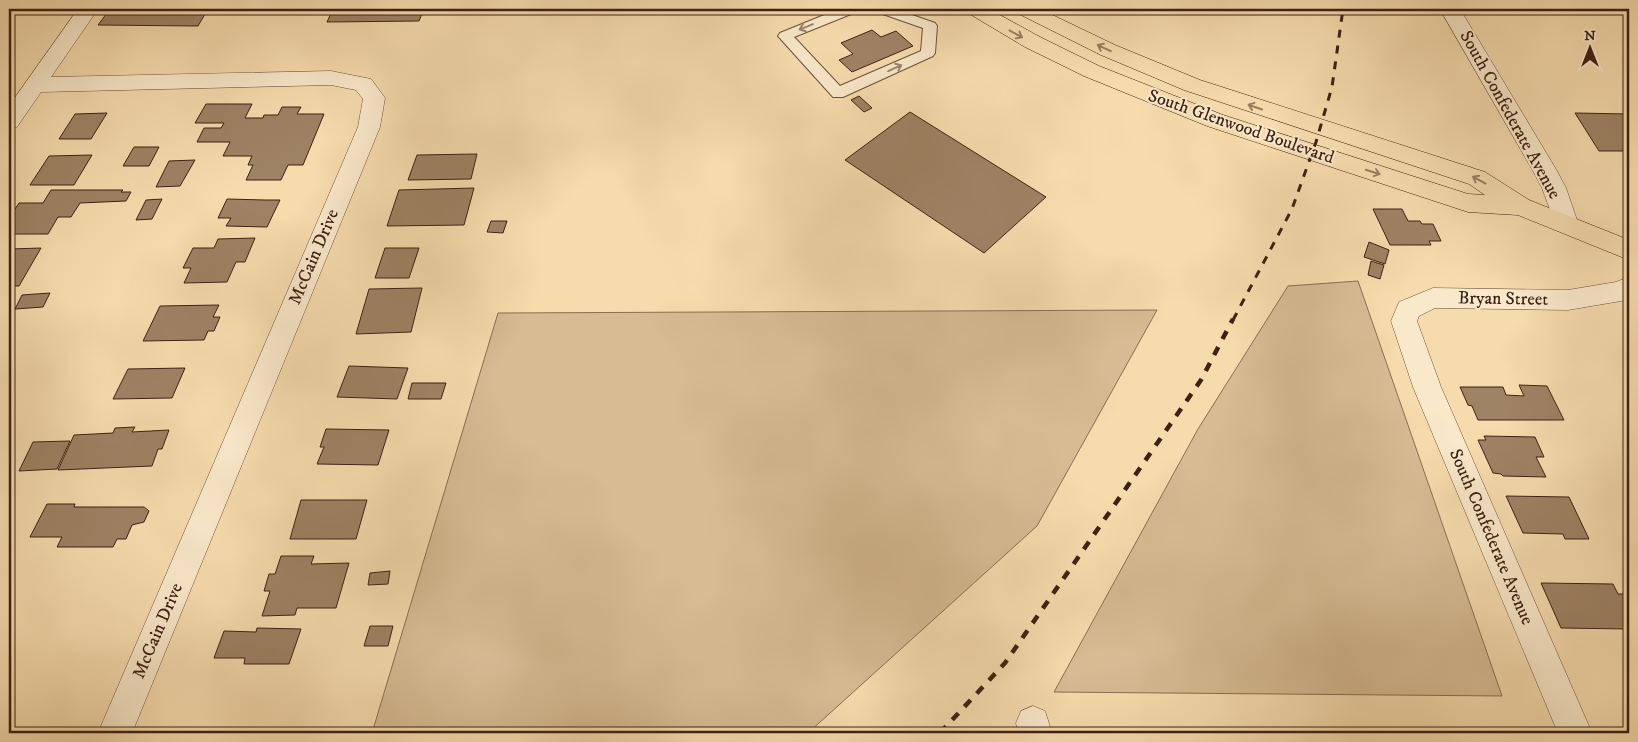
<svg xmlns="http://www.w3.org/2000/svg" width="1638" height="742" font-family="'IM FELL DW Pica',serif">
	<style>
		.green { fill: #d7bb93; stroke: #8a6e54 }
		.building { fill: #9e8264; stroke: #3e2114 }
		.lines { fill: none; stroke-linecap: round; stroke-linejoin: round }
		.lane-casing { stroke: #6c503a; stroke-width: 2 }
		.street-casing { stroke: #6c503a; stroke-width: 1 }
		.primary-casing { stroke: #3e2114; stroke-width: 1 }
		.lane { fill: #f9e8ca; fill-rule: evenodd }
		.street { fill: #f9e8ca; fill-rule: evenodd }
		.primary { fill: #f6dbad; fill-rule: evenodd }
		.rail-far1 { stroke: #3e2114; stroke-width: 3; stroke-dasharray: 8 8; stroke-linecap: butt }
		.rail { stroke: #3e2114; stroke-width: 4.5; stroke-dasharray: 9 9; stroke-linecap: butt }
		.oneway { stroke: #9c846f }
		.oneway2 { stroke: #9a7e60 }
		.labels { text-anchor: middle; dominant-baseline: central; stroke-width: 4; stroke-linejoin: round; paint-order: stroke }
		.street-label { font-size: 18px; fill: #3e2114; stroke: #f9e8ca }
	</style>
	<rect width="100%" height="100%" fill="#f6dbad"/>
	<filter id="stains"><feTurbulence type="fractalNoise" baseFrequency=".004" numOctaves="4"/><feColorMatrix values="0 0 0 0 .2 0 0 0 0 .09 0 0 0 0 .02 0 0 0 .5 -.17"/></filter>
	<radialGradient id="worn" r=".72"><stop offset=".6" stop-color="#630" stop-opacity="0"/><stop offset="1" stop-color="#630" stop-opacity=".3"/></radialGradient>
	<path class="green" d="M1358,281L1502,696L1054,692L1198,429L1288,286Z
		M1157,310L1037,526L808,733H372L498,313Z"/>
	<path class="building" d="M110,9H208L198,26L98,25Z
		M333,9H424L419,21L327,22Z
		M872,30L881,37L896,31L913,46L852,72L839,60L853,54L841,43Z
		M859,96L872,108L864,112L851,100Z
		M206,104H252L245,118H263L264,115H278L282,107H301L297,114H324L303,165H288L281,180H246L253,165H248L252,156H223L230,142H197L204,128H221L224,123H195Z
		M910,112L1046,197L984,253L845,160Z
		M107,113L91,139H59L75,114Z
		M1575,113L1629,114V151H1599Z
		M134,147H159L149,166H123Z
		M477,154L471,179L408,180L417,155Z
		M92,155L74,185H30L49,156Z
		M195,160L180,186L156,187L169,161Z
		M474,188L464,225L387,226L399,190Z
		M51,190H123L121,192H131L126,201L80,203L71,217H58L48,234H9V218L19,203H43Z
		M162,199L152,219L136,220L146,200Z
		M227,199L265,200H280L267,227L226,226L231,218H218Z
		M1373,209H1402L1408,221H1420L1422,224H1433L1441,241H1429L1431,245H1390Z
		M491,221H507L503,233L487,232Z
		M255,238L245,262H236L227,282L184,283L191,268H183L193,248H214L218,239Z
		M1369,242L1389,250L1385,264L1364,257Z
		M41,248L19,286H9V249Z
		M385,248H419L409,278H375Z
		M1371,261L1384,265L1380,279L1368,275Z
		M422,288L411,332L356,334L369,289Z
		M50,293L43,307L15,309L22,295Z
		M219,305L213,317H220L214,331H208L204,340L143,341L160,306Z
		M349,366L408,368L397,399L337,397Z
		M185,368L172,398L113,399L128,369Z
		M412,383H446L441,399H408Z
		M1519,385L1547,386L1564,420H1478L1472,406L1468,405L1460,387H1503L1506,395L1524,396Z
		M135,427L132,432L169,430L162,449H158L152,466L58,470L74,435L113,433L115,428Z
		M326,429L389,430L378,465L317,464L324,447H320Z
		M1484,436L1535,437L1544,457H1536L1546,477L1503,476L1501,474L1493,473L1478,440H1486Z
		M70,441L57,469L19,471L33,442Z
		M1506,496L1569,497L1589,539H1565L1563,534L1523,533Z
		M301,500H367L356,539H290Z
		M47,504H75L74,507H144L149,511L144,522L132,525L126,539H117L113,547H57L62,537H30Z
		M281,556H314L311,564L349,563L336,608H297L295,615L262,616L270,591H264L269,574H275Z
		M390,571L388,584L368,585L370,573Z
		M1541,583L1613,584L1618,594H1629V629L1561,628Z
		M370,626H393L388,646H364Z
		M257,628L301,629L289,664H244L245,658H214L224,631L256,632Z"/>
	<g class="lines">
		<g class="lane-casing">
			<path id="lane" d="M839,9H858L856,12L794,37L840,86L921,51L923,28L877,12L875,9H895L935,23L937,26L935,53L933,56L843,97H833L778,36L780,33Z"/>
		</g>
		<g class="street-casing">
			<path id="street" d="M78,9H98L51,77L331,71L371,79L385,98L380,127L132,733H98L358,127L363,99L356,90L331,85L41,92L17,127L9,130V106Z
				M1440,9H1460L1557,171L1566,188L1578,223L1575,229L1566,232L1557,229L1542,188L1533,171Z
				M1629,277V299L1621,301L1568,310L1435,308L1419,316L1417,321L1441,387L1592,733H1558L1413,387L1391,321L1399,302L1433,288L1568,290L1616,282Z
				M1033,706L1045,711L1052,733H1018L1016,723L1021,711Z"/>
		</g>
		<g class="primary-casing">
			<path id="primary" d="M965,9H989L1040,37L1099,66L1223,115L1468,194L1485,195L1469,184L1184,90L1101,55L1017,13L1014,9H1040L1115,45L1200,80L1485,172L1529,200L1629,240V260L1518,215L1468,212L1207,126L1084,76L1025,47L968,13Z"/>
		</g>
		<use href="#lane" class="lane"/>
		<use href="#street" class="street"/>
		<use href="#primary" class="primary"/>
		<path class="rail-far1" d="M1233,320L1292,209L1316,142L1332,87L1343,9"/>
		<path class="rail" d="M940,733L1005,663L1201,380L1233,319"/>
	</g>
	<defs><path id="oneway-shaft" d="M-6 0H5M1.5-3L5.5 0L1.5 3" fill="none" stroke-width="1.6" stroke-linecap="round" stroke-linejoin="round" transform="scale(1.25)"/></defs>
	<g class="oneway">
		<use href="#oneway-shaft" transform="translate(806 27) rotate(158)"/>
		<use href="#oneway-shaft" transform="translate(895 68) rotate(-24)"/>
	</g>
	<g class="oneway2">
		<use href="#oneway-shaft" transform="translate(1016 34) rotate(29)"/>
		<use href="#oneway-shaft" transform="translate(1104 48) rotate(-155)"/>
		<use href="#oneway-shaft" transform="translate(1255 107) rotate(-161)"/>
		<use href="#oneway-shaft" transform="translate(1373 172) rotate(18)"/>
		<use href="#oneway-shaft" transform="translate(1479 180) rotate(-151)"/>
	</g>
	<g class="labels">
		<g class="street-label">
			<text transform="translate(1510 115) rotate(61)">South Confederate Avenue</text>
			<text transform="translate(1241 127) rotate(19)">South Glenwood Boulevard</text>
			<text transform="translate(314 257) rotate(-67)">McCain Drive</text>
			<text transform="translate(1503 299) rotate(1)">Bryan Street</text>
			<text transform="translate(1491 537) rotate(67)">South Confederate Avenue</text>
			<text transform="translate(158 631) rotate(-67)">McCain Drive</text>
		</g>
	</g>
	<rect width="1638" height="742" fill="none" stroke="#f6dbad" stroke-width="30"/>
	<rect x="10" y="10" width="1618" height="722" fill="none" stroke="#3e2114" stroke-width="2.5"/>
	<rect x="15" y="15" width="1608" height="712" fill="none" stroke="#3e2114"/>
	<g transform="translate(1590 48)" stroke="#f9e8ca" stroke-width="4" paint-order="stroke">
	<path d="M0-4L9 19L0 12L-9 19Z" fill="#3e2114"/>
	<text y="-8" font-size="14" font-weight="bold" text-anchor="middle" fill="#3e2114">N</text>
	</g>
	<rect width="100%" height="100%" filter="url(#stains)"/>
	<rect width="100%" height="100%" fill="url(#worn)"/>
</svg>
